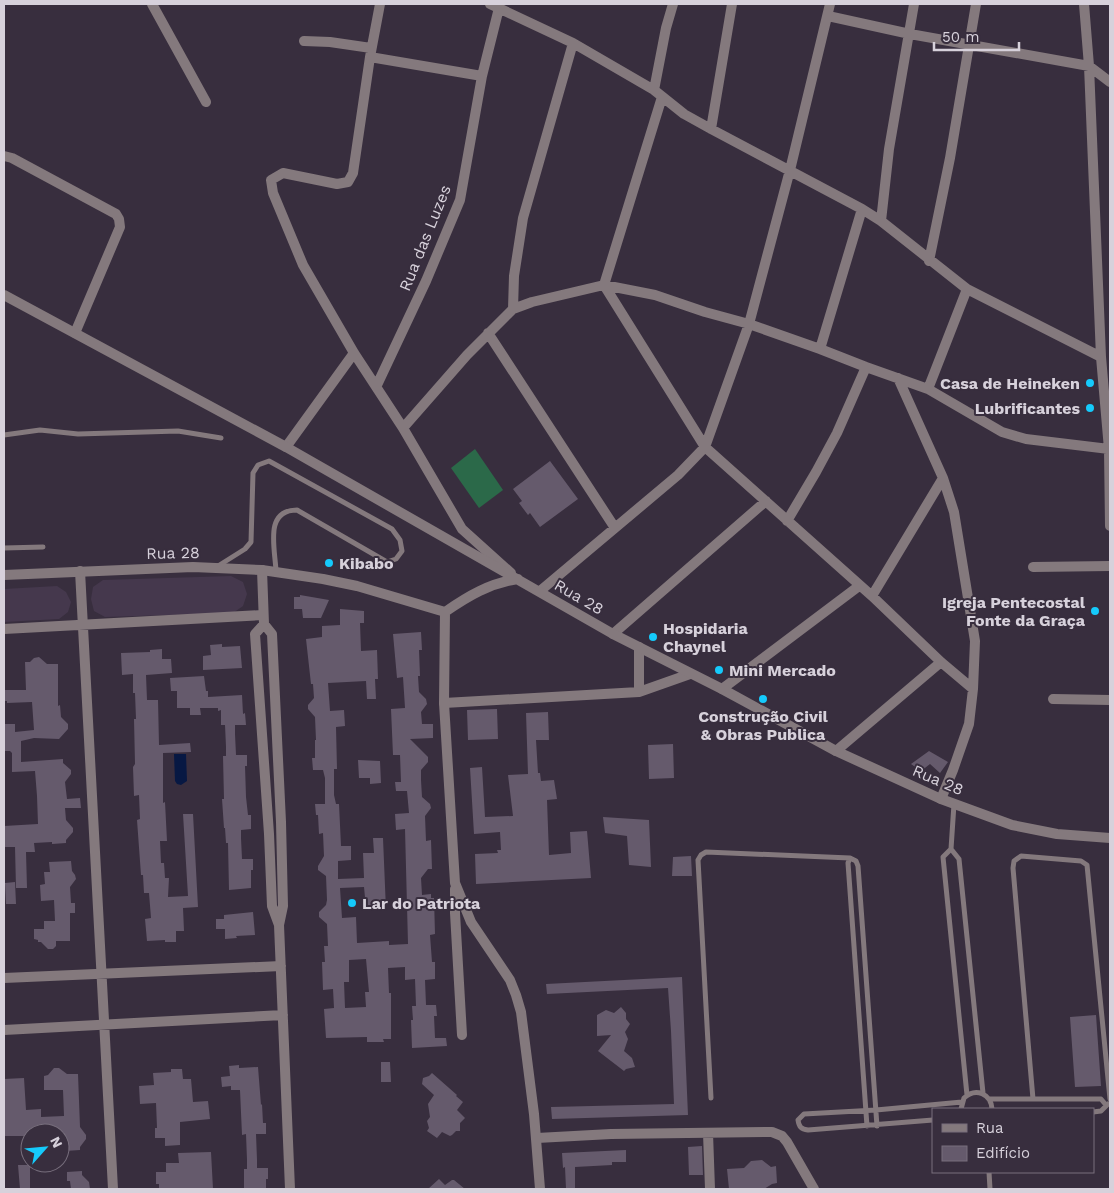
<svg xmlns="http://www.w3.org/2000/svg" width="1114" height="1193" font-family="'Work Sans',sans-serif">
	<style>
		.built { fill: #45384d }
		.green { fill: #2b6949 }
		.water { fill: #071843 }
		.building { fill: #655a6c; fill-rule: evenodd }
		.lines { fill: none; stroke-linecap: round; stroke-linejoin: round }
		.service { stroke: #84797d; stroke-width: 5 }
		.minor { stroke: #84797d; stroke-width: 10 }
		.tertiary { stroke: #84797d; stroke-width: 10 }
		.poi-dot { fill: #15cafb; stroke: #382e3e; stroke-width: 2 }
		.labels { text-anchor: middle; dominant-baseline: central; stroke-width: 4; stroke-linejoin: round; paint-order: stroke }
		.street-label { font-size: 16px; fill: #d7d1db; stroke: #382e3e }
		.poi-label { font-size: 16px; font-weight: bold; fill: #d7d1db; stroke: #382e3e; text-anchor: start }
	</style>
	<rect width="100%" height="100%" fill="#382e3e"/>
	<path class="built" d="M231,576L243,582L247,594L243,606L233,613L105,617L94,611L91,599L93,587L103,580Z
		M57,586L66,592L71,602L68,612L59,619L4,622V589Z"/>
	<path class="green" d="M475,449L503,490L479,508L451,468Z"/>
	<path class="water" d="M174,754H186L187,781L181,785L177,784L175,781Z"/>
	<path class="building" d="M550,461L578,499L540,527L530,513L528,515L519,503L522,501L513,489Z
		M300,595L329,600L321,618H303L302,609H294V597H300Z
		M340,609L364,611V623H360L361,651L377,650L378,679H375L376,699H367L366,681L328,683L330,711L344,710L345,726L336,727L337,769H334V795L336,804H339L341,846H351V860L338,861V879L364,878L363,853H374L373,838H383L386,910L366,908L364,887L340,888L342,918L356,917L357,943L389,941V945L408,944L405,829L396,830L395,814L409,813L407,791H396L395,782H401L400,755H393L391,709L405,708L403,677L397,678L393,634L421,632L422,650H419L420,676H418L419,692L426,699L427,704L421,712L422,724H433V738L410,739L428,757V762L421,770V780L422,797L430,804L431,808L425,816L426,841L431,840L432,869H428L421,878L422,895L431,894V898H434L435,934L430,935L432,962H435V979L425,980L426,1005H436L437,1016H434L435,1038H446L447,1046L412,1048L411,1020H413L412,1006H416L415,979L405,980V967L388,968L389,993H391V1039H383L384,1042H367V1037L326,1038L324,1009L334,1008L333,989L323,990L322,962H325L324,946H328L327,924L319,917V912L326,905L327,900L326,876L318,870V866L324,856L323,833L319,834L318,815H316L315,804H325V778L323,770H313L312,758H315V740H316L315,717L308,709V705L314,698L313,684H311L306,639L322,637V626L340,625ZM366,959L369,992H365L366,1007L345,1008L344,982H349V960Z
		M222,644V647L240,646L242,668L203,670V656L211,655L210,645Z
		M162,649V659H171L172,673L146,675L147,700H158L159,745L190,743L191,752L163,753V803L165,802L167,841H160L161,863H164L165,878H169L168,897L188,896L183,814H193L198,907L183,908L184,931H176V942H165V940L147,941L145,919L151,918L149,893H144L143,875H141L137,820L140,819L139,795L134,796L133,767L135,764L134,719H136L135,693H133V674L122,675L121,653L150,652V650Z
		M39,657L47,664H58V706L60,705L61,717L68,724V729L59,739L34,738L21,741V762L63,759V763L71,770V774L65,782L67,799L80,798L81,808H65L66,820L73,828V832L66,840V843L52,844V842L34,843L35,852H26L27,888H16L15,847H4V826L38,824L37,796L35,771L12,772V753L10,751H4V724H15V732L34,730L32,702L7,703V701H4V690H26L25,662H30L34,658Z
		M204,676L206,691H208V697L242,695L243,714L245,713L246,725H235V734L236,755H247V766H245L246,797L248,815H251V829L241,830V838L242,859H253V870H251V888L229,890L228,843H226L225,828H224L222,799H224L223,756H226V747L225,725H221V710L218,711V708H200L201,715H190V708H177V691H171L170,678Z
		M497,709L498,739L468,740L467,710Z
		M548,712L549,740H536L538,773H540L541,781L554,780L557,799L547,800L549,855L571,853L570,832L587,831L591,878L476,884L475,854L498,853L497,850H501L500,832L474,834L470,768L482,767L485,817L513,816L508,775L528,774L526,713Z
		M673,744L674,778L649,779L648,745Z
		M929,751L948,762L940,773L930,764L921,771L911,764Z
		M358,760L380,761L381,783L370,784V778H359Z
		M603,817L649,820L651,867L629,865L627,836L605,833Z
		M691,856L692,876H672L673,857Z
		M71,861L72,871L75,875L76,879L70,887L71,903H75V913H70V941H56V946L53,949H48L41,942H38V940L34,939V929H44V921H55L54,900L41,901L40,885L45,884L44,872H50L49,862Z
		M15,882L16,904H6L5,883Z
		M253,912L255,935L236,936L237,938L225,939V929H216V919H224V915Z
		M682,977L688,1115L552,1119L551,1107L674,1104L671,1031L668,988L547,994L546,984Z
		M621,1007L626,1013V1019L630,1024L625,1032L628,1039L624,1051L632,1058L635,1067L626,1069L624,1071L598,1051L611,1035L597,1036V1015L606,1010L614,1013Z
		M1096,1015L1101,1086L1075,1087L1070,1017Z
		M381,1062H390L391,1082H381Z
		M239,1065V1068L258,1067L261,1105L262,1104L263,1123H266V1134H256L257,1160V1168H268V1179H266V1189H244V1169H247V1160L246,1134L242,1135L240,1090H231V1086L222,1087L221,1077L230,1076L229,1066Z
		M54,1068H59L67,1074H78L80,1127L86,1135V1139L80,1147V1150L65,1151L64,1132L30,1133V1136H4V1079L24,1078L26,1110L41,1109V1117L64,1116L63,1090H44V1076L48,1075Z
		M171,1069H182L183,1079H191L193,1102L208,1101L210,1119L180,1122V1145L165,1146V1138H155V1128H157L156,1103L140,1104L139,1086L154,1085L153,1073L171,1072Z
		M432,1073L457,1095L456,1096L463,1102L457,1110L465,1118L460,1123V1131H456L452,1135L450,1136L442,1132L437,1138L427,1131L429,1128L427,1121L430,1117L428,1104L434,1095L422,1084L423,1078L429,1076Z
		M702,1146L703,1175H689L688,1147Z
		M626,1150V1162H612V1165L575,1167V1189H566L565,1167L563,1168L562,1153Z
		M211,1152L213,1189H159V1184H156V1172H166V1163H179L178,1153Z
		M762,1160L771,1167L776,1166L777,1183L772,1184L764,1189H729L727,1169L744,1168L751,1161Z
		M18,1165H30V1189H20Z
		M82,1171V1175L89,1182L90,1189H71L70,1181H67V1172Z
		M439,1179L445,1185L452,1180H454L465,1189H428Z"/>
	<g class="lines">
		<path class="service" d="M4,435L40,430L78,434L178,431L221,438
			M4,548L43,547
			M218,566L245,549L251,542L253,473L258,465L269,461L392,529L400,540L402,551L396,559L387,562L297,510C264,510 275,548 276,571
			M954,804L951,849L943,857L967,1095
			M951,849L959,859L983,1093
			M850,858L848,863L867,1126
			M711,1098L698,860L701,855L706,852L850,858L856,861L858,866L877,1126
			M989,1099H1101L1106,1105
			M1033,1099L1013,868L1014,861L1021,856L1081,861L1087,865L1110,1099
			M961,1109L964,1098C976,1087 991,1094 992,1109
			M1093,1112L1101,1111L1108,1104
			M933,1120L808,1130C801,1129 799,1127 798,1120L804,1114L876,1110L962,1102
			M989,1172L990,1189"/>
		<path class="minor" d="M152,4L206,102
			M380,4L370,57L353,173L348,182L337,184L283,173L271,180L273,193L303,265L354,353L403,428L462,529L511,573
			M490,4L573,43L654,90L684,114L711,129L862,209L881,221L967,289L1101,357
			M1084,4L1089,66L1101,357L1109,449L1110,526
			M828,16L910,34L1089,66L1110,82
			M304,41L330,42L371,48
			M370,57L482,76
			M654,90L666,28L673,4
			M662,97L604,285L705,447L872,596L941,662L973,689
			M711,129L732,4
			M4,156L12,158L116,214L119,219L120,227L75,333
			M881,221L889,149L914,4
			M929,261L950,158L976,4
			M513,309L514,276L523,218L573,43
			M488,333L615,528
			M820,349L862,209
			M898,378L943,478L954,512L975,641L973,689L969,724L953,770L941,799
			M377,385L426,281L460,200L482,76L499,8
			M928,389L967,289
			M403,428L467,355L513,309L532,302L604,285L655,295L705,312L749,324L820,349L866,367L928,389L1002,432L1026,439L1109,449
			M286,447L354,353
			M787,521L816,472L837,433L866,367
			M1033,567L1110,566
			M262,570L264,624L272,634L281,822L283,906L279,925L290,1189
			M80,571L113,1189
			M540,591L678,475L705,447L749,324L790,170L830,4
			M872,596L943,478
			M264,624L255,634L269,834L272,906L279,925
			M4,629L263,615
			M613,634L766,501
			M639,647V692
			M722,689L859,586
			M1053,699L1110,700
			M444,703L639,692L690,674
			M836,751L941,662
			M4,978L281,966
			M4,1030L283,1015
			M708,1133L710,1189
			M537,1138L611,1134L772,1132L782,1136L787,1142L814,1189"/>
		<path class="tertiary" d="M4,295L286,447L613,634L722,689L836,751L941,799L1012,825L1057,834L1110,838
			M4,575L193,567L262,570L323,579L357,586L445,612
			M445,612L444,703L455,883L471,922L510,980L516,995L521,1012L534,1114L540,1189
			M445,612C468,596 490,583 518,579
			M455,889V913L462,1035"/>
	</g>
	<g class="poi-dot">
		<circle cx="1090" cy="383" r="5"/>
		<circle cx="1090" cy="408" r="5"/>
		<circle cx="329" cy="563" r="5"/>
		<circle cx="1095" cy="611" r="5"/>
		<circle cx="653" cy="637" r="5"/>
		<circle cx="719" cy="670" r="5"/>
		<circle cx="763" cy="699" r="5"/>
		<circle cx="352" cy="903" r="5"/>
	</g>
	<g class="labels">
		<g class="street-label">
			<text transform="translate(425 238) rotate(-68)">Rua das Luzes</text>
			<text transform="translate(173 553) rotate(-1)">Rua 28</text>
			<text transform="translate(579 597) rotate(30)">Rua 28</text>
			<text transform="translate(938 780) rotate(23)">Rua 28</text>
		</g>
		<g class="poi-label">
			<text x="1080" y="383" text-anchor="end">Casa de Heineken</text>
			<text x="1080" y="408" text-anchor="end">Lubrificantes</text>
			<text x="339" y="563">Kibabo</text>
			<text x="1085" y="602" text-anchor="end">Igreja Pentecostal<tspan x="1085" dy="18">Fonte da Graça</tspan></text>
			<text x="663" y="628">Hospidaria<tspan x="663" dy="18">Chaynel</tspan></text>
			<text x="729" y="670">Mini Mercado</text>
			<text x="763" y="716" text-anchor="middle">Construção Civil<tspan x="763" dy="18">&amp; Obras Publica</tspan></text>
			<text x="362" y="903">Lar do Patriota</text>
		</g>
	</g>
	<rect width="1114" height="1193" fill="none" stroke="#d7d1db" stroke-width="10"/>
	<rect x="932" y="1108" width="162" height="65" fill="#382e3e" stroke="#786f7d"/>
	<rect x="942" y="1124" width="25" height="8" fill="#84797d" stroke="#786f7d"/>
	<text x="976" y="1133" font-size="15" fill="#d7d1db">Rua</text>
	<rect x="942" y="1146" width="25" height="15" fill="#655a6c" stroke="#786f7d"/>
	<text x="976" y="1158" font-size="15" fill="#d7d1db">Edifício</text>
	<g transform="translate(45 1148) rotate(63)"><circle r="24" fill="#382e3e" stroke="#786f7d"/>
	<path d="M0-4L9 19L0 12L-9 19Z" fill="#15cafb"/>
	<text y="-8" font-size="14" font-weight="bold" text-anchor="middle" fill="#d7d1db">N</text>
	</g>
	<path d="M934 42v8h85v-8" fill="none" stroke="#d7d1db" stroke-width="2.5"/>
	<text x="942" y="42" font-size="15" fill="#d7d1db" stroke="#382e3e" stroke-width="4" paint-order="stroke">50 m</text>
</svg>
